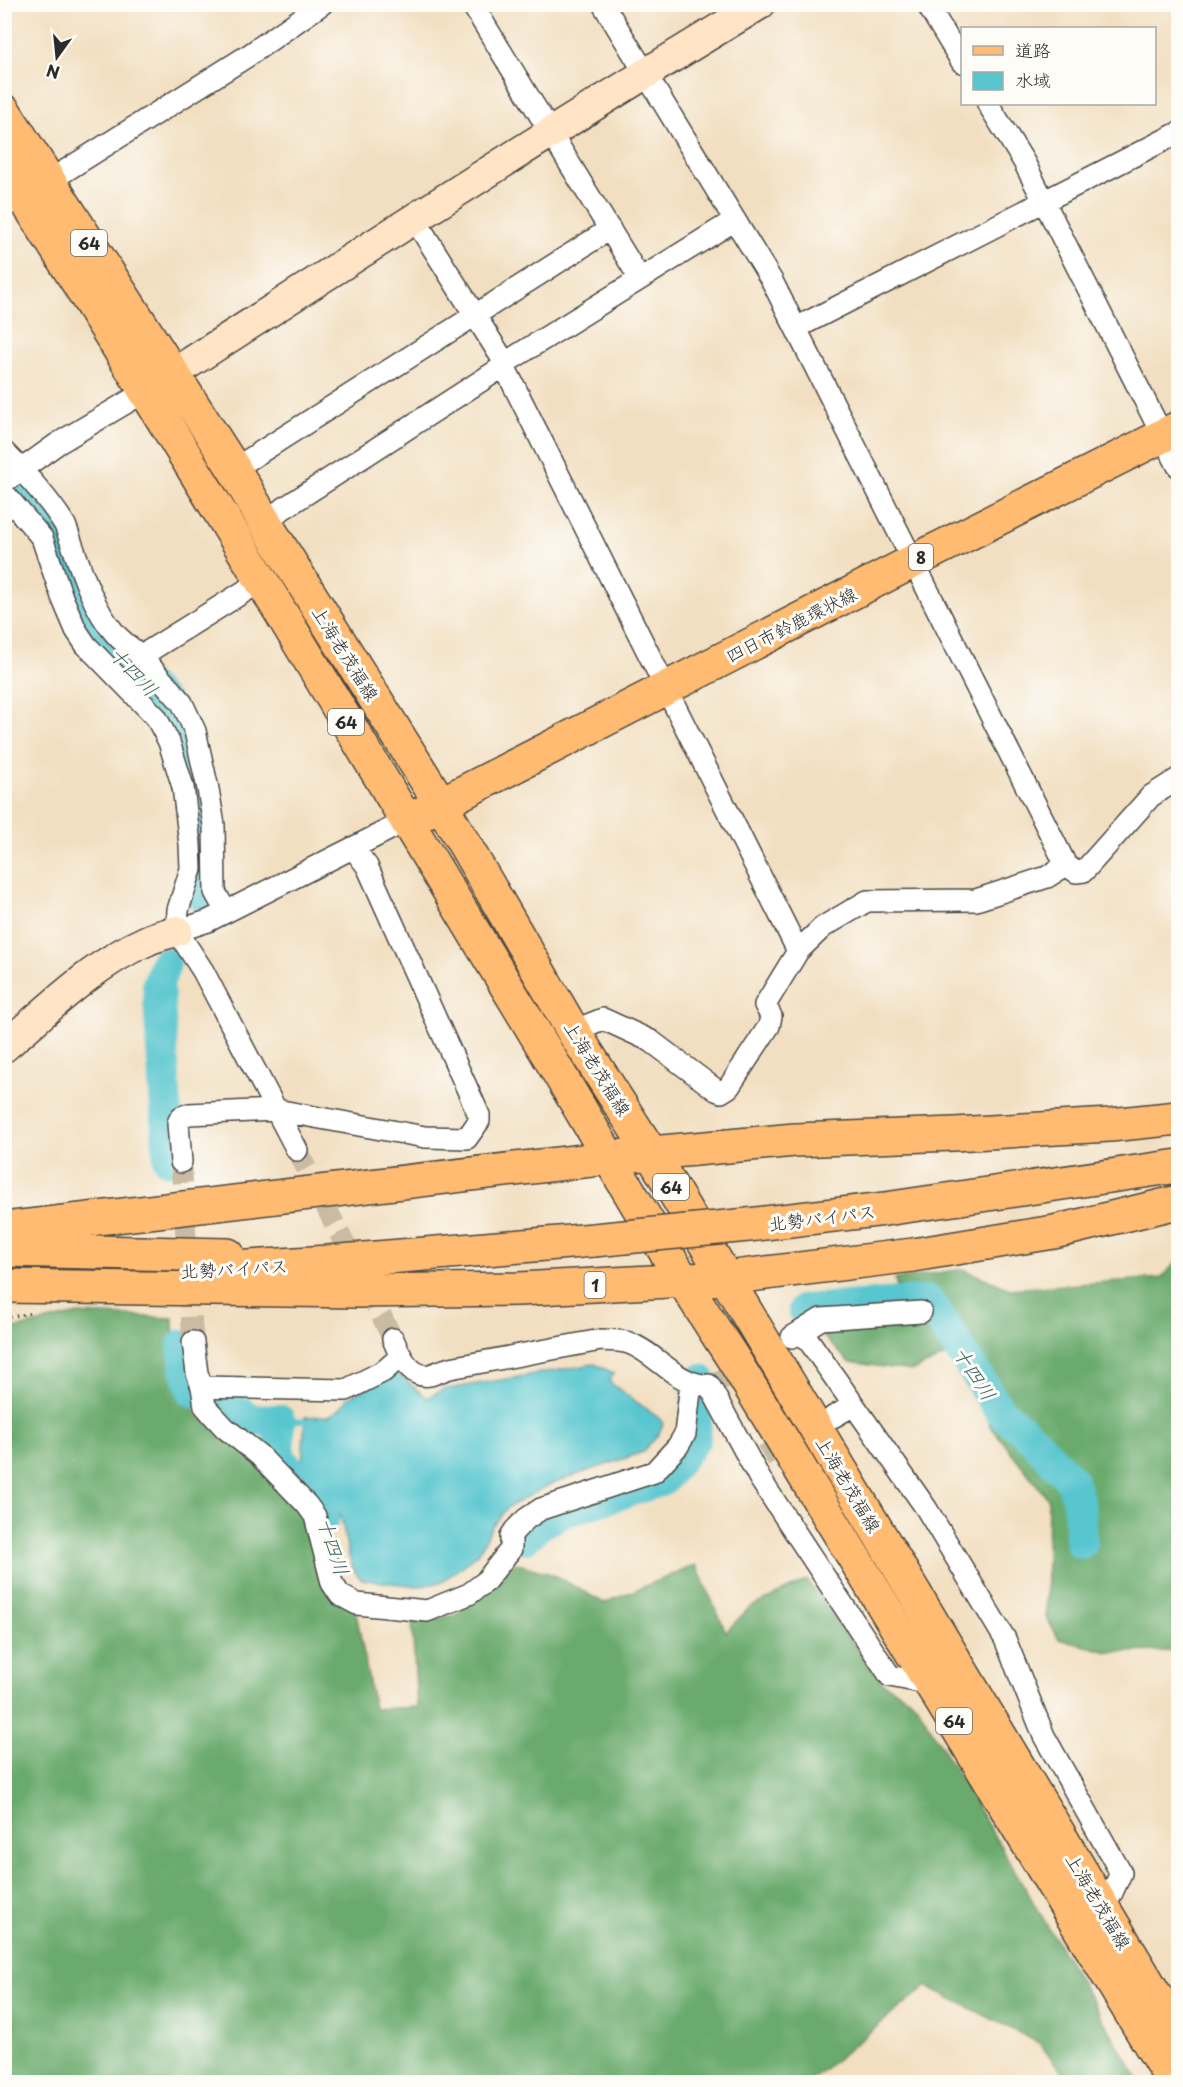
<svg xmlns="http://www.w3.org/2000/svg" width="1183" height="2087" font-family="'Playpen Sans','Klee One',sans-serif">
	<style>
		.forest { fill: #6aaa6d; stroke: #4a6a4c; stroke-width: 1.5 }
		.water { fill: #59c6cf; stroke: #42787d; stroke-width: 1.5 }
		.lines { fill: none; stroke-linecap: round; stroke-linejoin: round }
		.stream { stroke: #59c6cf; stroke-width: 5 }
		.river { stroke: #59c6cf; stroke-width: 32 }
		.street-tunnel { stroke: #cabba3; stroke-width: 21; stroke-dasharray: 21 10; stroke-linecap: butt }
		.street-casing { stroke: #494642; stroke-width: 24 }
		.secondary-casing { stroke: #494642; stroke-width: 33 }
		.primary-casing { stroke: #494642; stroke-width: 36 }
		.highway-casing { stroke: #494642; stroke-width: 36 }
		.path { stroke: #494642; stroke-width: 3; stroke-dasharray: 1.5 4.5; stroke-linecap: butt }
		.street { stroke: #fff; stroke-width: 21 }
		.secondary { stroke: #ffe4c6; stroke-width: 30 }
		.primary { stroke: #febb71; stroke-width: 33 }
		.highway { stroke: #febb71; stroke-width: 33 }
		.highway-bridge-casing { stroke: #494642; stroke-width: 36; stroke-linecap: butt }
		.highway-bridge { stroke: #febb71; stroke-width: 33 }
		.labels { text-anchor: middle; dominant-baseline: central; stroke-width: 6; stroke-linejoin: round; paint-order: stroke }
		.shield { fill: #fdfcf7; stroke: #6a6a68; stroke-width: 1.5 }
		.shield-label { font-size: 16px; font-weight: bold; fill: #2b2b2b }
		.street-label { font-size: 18px; fill: #2b2b2b; stroke: #fdfcf7 }
		.water-label { font-size: 20px; font-style: italic; fill: #3b6164; stroke: #fdfcf7 }
	</style>
	<rect width="100%" height="100%" fill="#fdfcf7"/>
	<filter id="ink" filterUnits="userSpaceOnUse"><feTurbulence type="fractalNoise" baseFrequency=".0167" numOctaves="2"/><feDisplacementMap in="SourceGraphic" scale="12" xChannelSelector="R" yChannelSelector="G"/><feConvolveMatrix kernelMatrix="1 2 1 2 8 2 1 2 1" color-interpolation-filters="sRGB"/></filter>
	<filter id="wash" filterUnits="userSpaceOnUse"><feTurbulence type="fractalNoise" baseFrequency=".008" numOctaves="4" result="noise"/><feDisplacementMap in="SourceGraphic" scale="24" xChannelSelector="R" yChannelSelector="G"/><feGaussianBlur stdDeviation="1.35" result="paint"/><feColorMatrix in="noise" values="0 0 0 0 0 0 0 0 0 0 0 0 0 0 0 0 0 1.4 0 .05"/><feComposite in="paint" operator="in"/></filter>
	<g filter="url(#wash)">
		<rect width="100%" height="100%" fill="#f2dfc1"/>
		<path class="forest" d="M1178,1260V1651L1109,1652L1059,1639L1046,1617L1048,1499L989,1424L992,1412L971,1366L948,1355L912,1371L849,1362L804,1317L899,1295L895,1279L963,1269L1010,1289L1162,1278Z
			M78,1314L173,1318L175,1367L197,1415L232,1438L254,1459L271,1484L297,1504L356,1612L374,1709L417,1707L412,1622L425,1621L456,1615L516,1563L554,1575L604,1603L696,1565L726,1632L749,1608L807,1580L883,1683L915,1702L1140,2082H1070L1039,2043L927,1986L808,2082H5L4,1331Z"/>
		<path class="water" d="M594,1364L614,1373L609,1382L660,1419L663,1424L658,1435L643,1452L553,1483L508,1507L492,1526L481,1549L467,1563L442,1581L433,1584L418,1586L364,1580C345,1571 347,1530 339,1512C330,1493 316,1478 302,1463L305,1417L329,1416L340,1409L347,1398L396,1372L427,1398L442,1390Z"/>
		<g class="lines">
			<path class="stream" d="M279,1420L305,1421"/>
			<path class="river" d="M4,469L55,530L65,568L91,626L99,637L167,706L180,731L196,783L202,814L203,896
				M165,963L158,984L169,1160
				M804,1310L928,1301L1000,1411L1034,1440L1072,1481L1079,1503L1081,1543
				M183,1345L186,1369L193,1391L196,1392
				M211,1397L225,1402L252,1420H279V1457L322,1509L324,1517
				M525,1538L540,1524L563,1512L663,1480L695,1439L697,1394L700,1380"/>
		</g>
	</g>
	<g filter="url(#ink)">
		<g class="lines">
			<path class="street-tunnel" d="M297,1150L393,1339
				M181,1162L193,1342
				M714,1384L750,1363
				M763,1456L826,1421"/>
			<g class="street-casing">
				<path id="street" d="M472,4L640,279
					M603,4L772,281L1066,865L1076,872L1084,871L1151,796L1178,779
					M927,4L962,62
					M988,104L1024,162L1178,466
					M49,181L249,55L322,4
					M4,207L23,195
					M414,218L505,363L504,366L798,951
					M796,328L1178,133
					M505,363L735,220
					M4,452C26,474 49,499 65,525C78,559 90,604 113,631C120,641 132,648 141,656
					M234,469L610,229
					M4,482L57,444L156,385
					M4,493L42,538L62,597L76,630L86,645L156,717L169,742L183,787L190,844L191,869L178,910L177,931L203,971L297,1150
					M264,521L504,366
					M226,912L215,892L214,825L208,789L195,731L182,703L141,656L261,581
					M177,931L208,921L406,821
					M573,1031L603,1019L651,1041L716,1090L721,1092L729,1087L769,1026L771,1016L765,1005L798,951L823,927L867,901L976,900L1047,877L1066,865
					M181,1162L178,1123L181,1117L189,1114L276,1110L425,1137L467,1138L479,1121V1115L367,866L353,848
					M802,1331L926,1508L1005,1639L1044,1736L1121,1873L1104,1910
					M792,1337L821,1319L921,1312
					M393,1339C399,1354 411,1379 430,1375C437,1373 443,1370 450,1368L601,1340C610,1341 620,1340 629,1343C656,1353 673,1381 703,1385
					M193,1342L197,1373L202,1387
					M401,1356L384,1371L346,1390L202,1387L205,1406L211,1413L225,1428L259,1455L307,1505L315,1516L332,1583L340,1595L357,1604L427,1611L469,1594L485,1582L511,1549V1536L515,1530L526,1519L541,1509L654,1472L678,1446L685,1434L691,1383
					M709,1385L760,1479L890,1676L931,1684
					M833,1417L854,1405"/>
			</g>
			<g class="secondary-casing">
				<path id="secondary" d="M174,373C368,248 562,123 760,4
					M4,1047C49,1009 92,965 146,941C156,936 167,934 177,931"/>
			</g>
			<g class="primary-casing">
				<path id="primary" d="M4,111L234,469L264,521L441,804L573,1031L651,1153L1178,2033
					M4,166C180,441 346,721 515,1000C588,1120 657,1243 734,1360L1173,2082
					M421,814L912,562L1178,428"/>
			</g>
			<g class="highway-casing">
				<path id="highway" d="M748,1225L885,1209L1178,1166
					M4,1229L651,1153L795,1140L954,1134L1110,1125L1178,1118
					M4,1250L228,1255
					M201,1270L328,1262L594,1240
					M4,1286L358,1291L519,1289L726,1278L913,1255L1054,1232L1178,1202"/>
			</g>
			<path class="path" d="M4,1318L32,1313"/>
			<use href="#street" class="street"/>
			<use href="#secondary" class="secondary"/>
			<use href="#primary" class="primary"/>
			<use href="#highway" class="highway"/>
			<g class="highway-bridge-casing">
				<path id="highway-bridge" d="M594,1240L748,1225"/>
			</g>
			<use href="#highway-bridge" class="highway-bridge"/>
		</g>
	</g>
	<g class="labels">
		<g class="shield">
			<rect x="71" y="230" width="36" height="26" rx="4.5"/>
			<rect x="909" y="544" width="24" height="26" rx="4.5"/>
			<rect x="328" y="709" width="36" height="26" rx="4.5"/>
			<rect x="653" y="1174" width="36" height="26" rx="4.5"/>
			<rect x="584.5" y="1272" width="21" height="26" rx="4.5"/>
			<rect x="936" y="1708" width="36" height="26" rx="4.5"/>
		</g>
		<g class="shield-label">
			<text x="89" y="243">64</text>
			<text x="921" y="557">8</text>
			<text x="346" y="722">64</text>
			<text x="671" y="1187">64</text>
			<text x="595" y="1285">1</text>
			<text x="954" y="1721">64</text>
		</g>
		<g class="street-label">
			<text transform="translate(791 624) rotate(-27)">四日市鈴鹿環状線</text>
			<text transform="translate(346 653) rotate(58)">上海老茂福線</text>
			<text transform="translate(598 1068) rotate(58)">上海老茂福線</text>
			<text transform="translate(822 1217) rotate(-7)">北勢バイパス</text>
			<text transform="translate(234 1268) rotate(-3)">北勢バイパス</text>
			<text transform="translate(849 1484) rotate(59)">上海老茂福線</text>
			<text transform="translate(1099 1901) rotate(59)">上海老茂福線</text>
		</g>
		<g class="water-label">
			<text transform="translate(134 671) rotate(46)">十四川</text>
			<text transform="translate(975 1373) rotate(57)">十四川</text>
			<text transform="translate(334 1546) rotate(72)">十四川</text>
		</g>
	</g>
	<rect width="1183" height="2087" fill="none" stroke="#fdfcf7" stroke-width="24"/>
	<rect x="961" y="27" width="195" height="78" fill="#fdfcf7" stroke="#a9a8a5" stroke-width="1.5"/>
	<rect x="973" y="46" width="30" height="9" fill="#febb71" stroke="#a9a8a5" stroke-width="1.5"/>
	<text x="1015" y="57" font-size="18" fill="#2b2b2b">道路</text>
	<rect x="973" y="72" width="30" height="18" fill="#59c6cf" stroke="#a9a8a5" stroke-width="1.5"/>
	<text x="1015" y="87" font-size="18" fill="#2b2b2b">水域</text>
	<g transform="translate(57 57) rotate(195)" stroke="#fdfcf7" stroke-width="4.5" paint-order="stroke">
	<path d="M0-4.5L10 22L0 15L-10 22Z" fill="#2b2b2b"/>
	<text y="-9" font-size="16" font-weight="bold" text-anchor="middle" fill="#2b2b2b">N</text>
	</g>
</svg>
